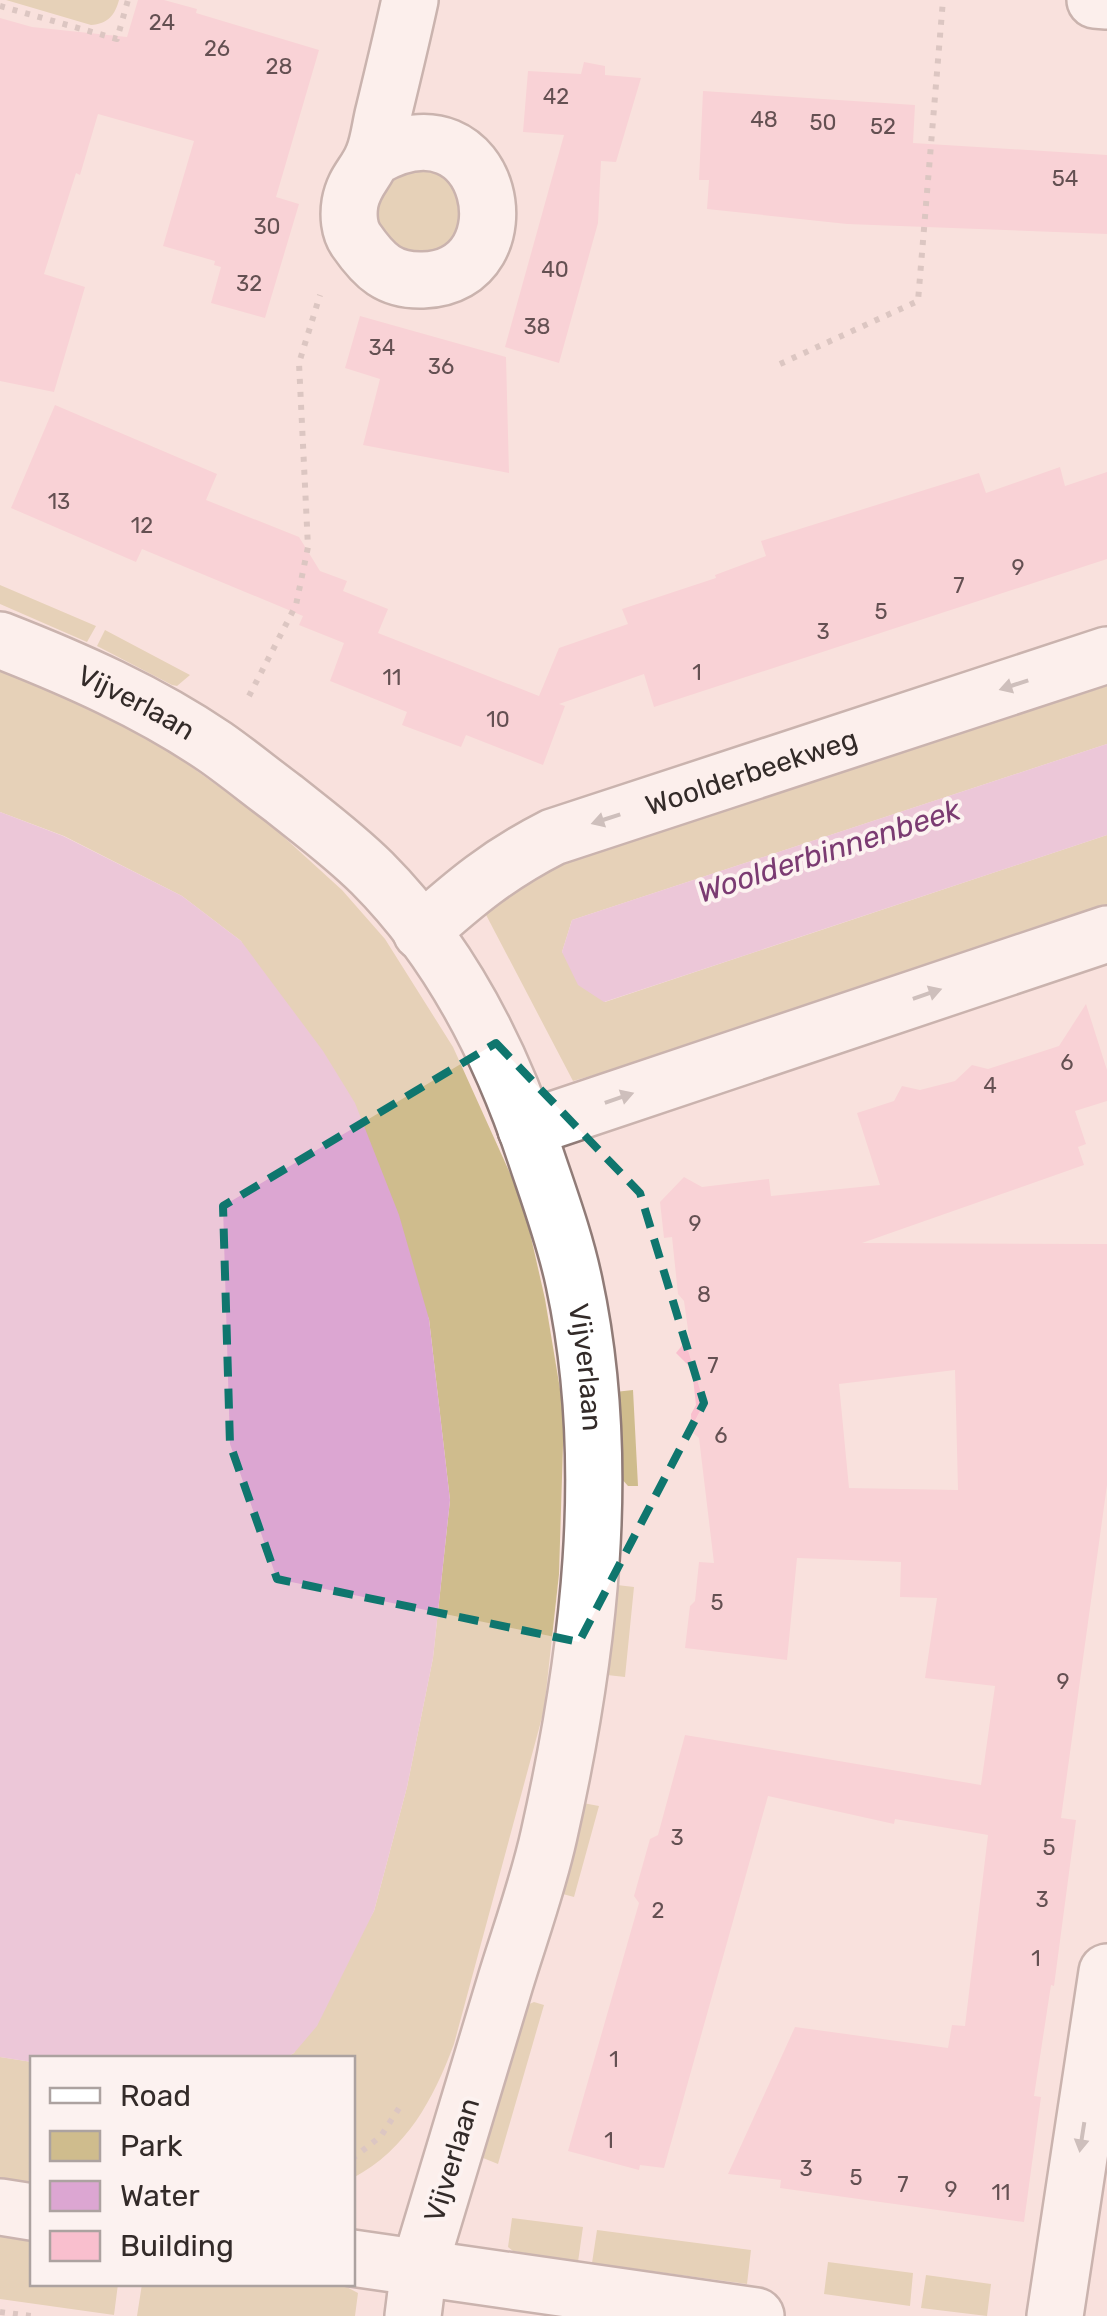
<svg xmlns="http://www.w3.org/2000/svg" width="1107" height="2316" font-family="Rubik,sans-serif">
	<style>
		.green { fill: #cfbc8d }
		.water { fill: #dca6d2 }
		.building { fill: #f9bfce; fill-rule: evenodd }
		.lines { fill: none; stroke-linecap: round; stroke-linejoin: round }
		.minor-casing { stroke: #907b77; stroke-width: 60 }
		.path { stroke: #b8a5a2; stroke-width: 6; stroke-dasharray: 5 8; stroke-linecap: butt }
		.minor { stroke: #fff; stroke-width: 55 }
		.oneway { fill: #999594 }
		.marked { fill: none; stroke: #0f766e; stroke-width: 8; stroke-dasharray: 20 12; stroke-linejoin: round }
		.labels { text-anchor: middle; dominant-baseline: central; stroke-width: 8; stroke-linejoin: round; paint-order: stroke }
		.number-label { font-size: 22px; fill: #645052 }
		.street-label { font-size: 28px; fill: #332b29; stroke: #fcf2f0 }
		.water-label { font-size: 30px; font-style: italic; fill: #7b3b72; stroke: #fcf2f0 }
	</style>
	<rect width="100%" height="100%" fill="#f9e1dd"/>
	<path class="green" d="M6,0H119C115,15 108,24 91,25Z
		M399,161L455,171L470,227L425,263L375,238L371,189Z
		M0,585L96,626L87,642L0,604Z
		M105,630L190,675L177,686L172,685L97,646Z
		M0,669L77,701L172,753L264,819L342,890L385,939L453,1047L523,1202L545,1299L564,1413L559,1574L544,1710L454,2044C433,2100 407,2149 353,2178L352,2058H285L294,2053L374,1911L407,1787L433,1658L450,1500L429,1319L241,941L182,896L64,836L0,812Z
		M1107,686V744L572,920L562,952L605,1002L1107,835V920L822,1010L573,1081L484,911L521,881L564,862Z
		M633,1390L638,1486H628L621,1478L615,1392Z
		M617,1585L634,1587L625,1677L607,1675Z
		M583,1803L599,1806L574,1897L559,1893Z
		M534,2002L544,2005L498,2164L483,2158L527,2005Z
		M0,2057L32,2062V2183L0,2178Z
		M512,2218L583,2227L578,2262L513,2251L508,2247Z
		M597,2230L751,2250L747,2284L592,2263Z
		M0,2236L32,2241V2284H118L114,2315L0,2299Z
		M828,2262L913,2273L910,2306L824,2294Z
		M926,2275L991,2284L987,2316L921,2308Z
		M142,2284H341L358,2293L355,2316H137Z"/>
	<path class="water" d="M1107,744V835L604,1002L578,985L562,952L572,920Z
		M0,812L63,836L182,896L241,941L323,1051L355,1103L399,1215L429,1319L450,1500L433,1658L407,1787L374,1911L317,2026L294,2053L285,2058H32V2062L0,2057Z"/>
	<path class="building" d="M138,0H164L197,9L196,13L319,50L276,197L299,204L265,318L211,303L221,267L214,265L215,261L163,246L194,141L98,114L80,175L76,173L44,274L85,287L54,392L0,381V18L32,27L127,37Z
		M584,62L605,66V75L641,78L616,162L601,161L598,223L559,363L505,347L564,135L523,132L528,71L581,74Z
		M703,91L915,105L913,143L1107,155V234L847,224L707,209L709,180H699Z
		M360,316L506,357L509,473L363,445L380,379L345,368Z
		M55,405L217,474L206,500L299,537L320,571L347,581L343,591L388,609L378,633L539,696L559,648L628,624L622,609L716,578L715,575L766,556L761,541L979,473L986,493L1060,467L1065,486L1107,472V559L654,707L644,674L559,704L565,706L543,765L466,735L461,747L402,725L407,712L330,681L344,643L299,625L303,616L142,549L136,562L11,508Z
		M1086,1004L1107,1070V1101L1075,1111L1086,1144L1078,1147L1084,1165L862,1243L1107,1244V1485L1061,1818L1076,1820L1054,1986L1051,1985L1034,2096L1041,2097L1024,2222L780,2188L781,2180L728,2174L795,2027L948,2048L952,2025L965,2026L988,1835L895,1819L894,1824L768,1796L664,2168L640,2165L639,2170L568,2151L639,1903L634,1896L650,1839L658,1835L685,1735L981,1785L995,1686L925,1678L937,1598L900,1597L901,1562L797,1558L787,1660L685,1648L690,1606L695,1601L699,1562L714,1563L699,1438L692,1432L691,1414L696,1405L692,1369L676,1353L689,1337L684,1301L678,1294L672,1237L664,1238L660,1202L684,1177L702,1187L769,1179L771,1196L880,1185L857,1113L894,1101L902,1086L920,1090L955,1081L972,1065L988,1069L1059,1046ZM955,1370L958,1490L849,1488L839,1384Z"/>
	<g class="lines">
		<g class="minor-casing">
			<g id="minor">
				<path d="M1095,0L1107,1"/>
				<path d="M373,158C495,88 532,277 423,280C389,281 374,266 356,240C349,230 348,215 350,203C354,181 366,174 373,156C379,142 380,126 384,111C393,74 402,37 410,0"/>
				<path id="s1" d="M0,640C74,669 149,702 215,747C238,763 261,782 284,799C314,823 345,846 372,873C449,950 501,1052 535,1154C549,1196 565,1239 574,1282C613,1463 589,1657 549,1835C538,1885 520,1934 505,1983C476,2078 448,2173 419,2268L413,2316"/>
				<path id="s2" d="M421,932C466,892 498,865 553,837L1107,655"/>
				<path d="M526,1129L1107,934"/>
				<path d="M0,2207L32,2212"/>
				<path d="M352,2258L756,2316"/>
				<path d="M1055,2316L1107,1972"/>
			</g>
		</g>
		<path class="path" d="M0,6L117,39L128,0
			M780,364L918,301L943,0
			M249,696L296,605L308,547L299,363L320,295
			M352,2159L381,2136L401,2105
			M0,2312L31,2316"/>
		<use href="#minor" class="minor"/>
	</g>
	<defs><path id="oneway-solid" d="M-6-.8H1V-3.2L6.5 0L1 3.2V.8H-6Z" transform="scale(2.5)"/></defs>
	<g class="oneway">
		<use href="#oneway-solid" transform="translate(1014 685) rotate(162)"/>
		<use href="#oneway-solid" transform="translate(606 819) rotate(162)"/>
		<use href="#oneway-solid" transform="translate(927 994) rotate(-19)"/>
		<use href="#oneway-solid" transform="translate(619 1098) rotate(-19)"/>
		<use href="#oneway-solid" transform="translate(1082 2137) rotate(99)"/>
	</g>
	<path d="M0 0H1107V2316H0ZM496,1043L640,1193L704,1403L579,1642L277,1579L230,1444L223,1206Z" fill="#f9e1dd" fill-opacity=".55" fill-rule="evenodd"/>
	<path class="marked" d="M496,1043L640,1193L704,1403L579,1642L277,1579L230,1444L223,1206Z"/>
	<g class="labels">
		<g class="number-label">
			<text x="162" y="22">24</text>
			<text x="217" y="48">26</text>
			<text x="279" y="66">28</text>
			<text x="556" y="96">42</text>
			<text x="764" y="119">48</text>
			<text x="823" y="122">50</text>
			<text x="883" y="126">52</text>
			<text x="1065" y="178">54</text>
			<text x="267" y="226">30</text>
			<text x="555" y="269">40</text>
			<text x="249" y="283">32</text>
			<text x="537" y="326">38</text>
			<text x="382" y="347">34</text>
			<text x="441" y="366">36</text>
			<text x="59" y="501">13</text>
			<text x="142" y="525">12</text>
			<text x="1018" y="567">9</text>
			<text x="959" y="585">7</text>
			<text x="881" y="611">5</text>
			<text x="823" y="631">3</text>
			<text x="697" y="672">1</text>
			<text x="392" y="677">11</text>
			<text x="498" y="719">10</text>
			<text x="1067" y="1062">6</text>
			<text x="990" y="1085">4</text>
			<text x="695" y="1223">9</text>
			<text x="704" y="1294">8</text>
			<text x="713" y="1365">7</text>
			<text x="721" y="1435">6</text>
			<text x="717" y="1602">5</text>
			<text x="1063" y="1681">9</text>
			<text x="677" y="1837">3</text>
			<text x="1049" y="1847">5</text>
			<text x="1042" y="1899">3</text>
			<text x="658" y="1910">2</text>
			<text x="1036" y="1958">1</text>
			<text x="614" y="2059">1</text>
			<text x="609" y="2140">1</text>
			<text x="806" y="2168">3</text>
			<text x="856" y="2177">5</text>
			<text x="903" y="2184">7</text>
			<text x="951" y="2189">9</text>
			<text x="1001" y="2192">11</text>
		</g>
		<g class="street-label">
			<text stroke="none"><textPath href="#s1" startOffset="150">Vijverlaan</textPath></text>
			<text stroke="none"><textPath href="#s2" startOffset="372">Woolderbeekweg</textPath></text>
			<text stroke="none"><textPath href="#s1" startOffset="990">Vijverlaan</textPath></text>
			<text transform="translate(452 2160) rotate(-73)">Vijverlaan</text>
		</g>
		<g class="water-label">
			<text transform="translate(829 851) rotate(-18)">Woolderbinnenbeek</text>
		</g>
	</g>
	<rect x="30" y="2056" width="325" height="230" fill="#fcf2f0" stroke="#aca2a0" stroke-width="2.5"/>
	<rect x="50" y="2088" width="50" height="15" fill="#ffffff" stroke="#aca2a0" stroke-width="2.5"/>
	<text x="120" y="2106" font-size="30" fill="#332b29">Road</text>
	<rect x="50" y="2131" width="50" height="30" fill="#cfbc8d" stroke="#aca2a0" stroke-width="2.5"/>
	<text x="120" y="2156" font-size="30" fill="#332b29">Park</text>
	<rect x="50" y="2181" width="50" height="30" fill="#dca6d2" stroke="#aca2a0" stroke-width="2.5"/>
	<text x="120" y="2206" font-size="30" fill="#332b29">Water</text>
	<rect x="50" y="2231" width="50" height="30" fill="#f9bfce" stroke="#aca2a0" stroke-width="2.5"/>
	<text x="120" y="2256" font-size="30" fill="#332b29">Building</text>
</svg>
